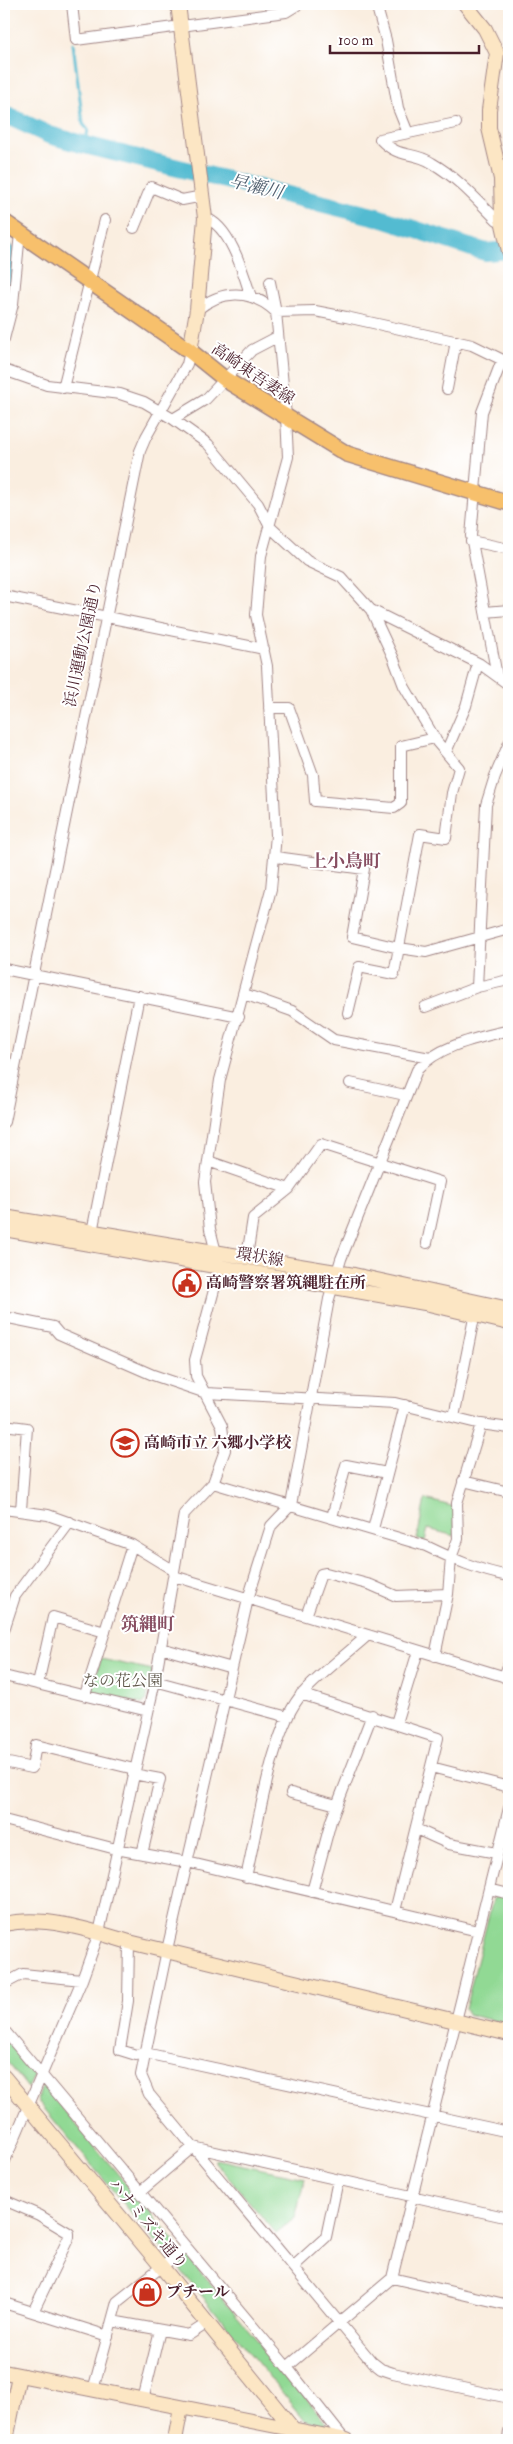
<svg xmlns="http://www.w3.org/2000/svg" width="513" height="2444" font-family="'IM FELL Double Pica','Noto Serif JP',serif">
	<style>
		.green { fill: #91d994; stroke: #6e7c60 }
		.water { fill: #53bbd1; stroke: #4e6d7e }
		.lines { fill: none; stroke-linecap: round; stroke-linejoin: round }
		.stream { stroke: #53bbd1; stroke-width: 3 }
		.river { stroke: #53bbd1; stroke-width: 18 }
		.street-casing { stroke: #a28686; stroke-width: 12 }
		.secondary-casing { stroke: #a28686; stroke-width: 16 }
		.primary-casing { stroke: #a28686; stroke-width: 18 }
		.street { stroke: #fff; stroke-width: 10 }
		.secondary { stroke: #fce6c4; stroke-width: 14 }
		.primary { stroke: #f7c06c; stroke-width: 15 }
		.labels { text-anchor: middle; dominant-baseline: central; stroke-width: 4; stroke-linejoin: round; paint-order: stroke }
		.street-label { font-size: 16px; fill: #4a1f2b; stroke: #fff }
		.poi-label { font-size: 16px; font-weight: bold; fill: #4a1f2b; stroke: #fff; text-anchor: start }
		.park-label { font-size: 16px; fill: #5f574a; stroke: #fff }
		.water-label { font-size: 18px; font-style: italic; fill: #4e5d6d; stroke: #fff }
		.neighbourhood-label { font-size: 18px; font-weight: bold; fill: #874e62; stroke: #fff }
	</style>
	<rect width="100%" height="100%" fill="#fff"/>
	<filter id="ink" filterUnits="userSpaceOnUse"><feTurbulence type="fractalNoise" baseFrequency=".02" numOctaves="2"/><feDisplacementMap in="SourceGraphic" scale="10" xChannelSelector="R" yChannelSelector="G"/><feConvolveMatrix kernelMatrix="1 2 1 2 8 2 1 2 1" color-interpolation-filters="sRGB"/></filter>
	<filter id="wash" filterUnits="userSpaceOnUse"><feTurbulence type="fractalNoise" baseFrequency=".0096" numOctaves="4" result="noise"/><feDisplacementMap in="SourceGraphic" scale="20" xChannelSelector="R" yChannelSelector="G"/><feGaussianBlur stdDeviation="1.12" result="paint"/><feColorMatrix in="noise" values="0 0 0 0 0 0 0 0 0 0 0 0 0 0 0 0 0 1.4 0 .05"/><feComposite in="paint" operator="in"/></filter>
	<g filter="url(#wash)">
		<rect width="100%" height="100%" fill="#faeee0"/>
		<path class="green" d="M425,1499L455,1507V1536L428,1529L425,1541L417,1539Z
			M101,1659L153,1670L146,1702L142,1704L95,1693L92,1687Z
			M498,1895L509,1898V2024L469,2015L465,2009L493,1899Z
			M4,2037L35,2074L28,2088L4,2058Z
			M43,2085L176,2243L175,2246L166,2254L37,2100Z
			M215,2159L305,2178L295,2218L276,2233L215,2162Z
			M186,2255L325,2421V2425L306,2421L174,2262Z"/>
		<path class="water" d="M4,241L15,248L10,302L4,332Z"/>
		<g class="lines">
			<path class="stream" d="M73,43L83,124L88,130L85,145"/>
			<path class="river" d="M4,114L49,135L85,145L377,217L469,247L486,252L509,250"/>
		</g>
	</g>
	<g filter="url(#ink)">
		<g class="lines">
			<g class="street-casing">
				<path id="street" d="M72,4L76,40L286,12L299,4
					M376,4L386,40L398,108L408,133
					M380,139C400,160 412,150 432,163C458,178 476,199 497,220H502
					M380,139L456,123
					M205,218C230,225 244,275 251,297
					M134,228L151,187L182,200L203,196
					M197,310C222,289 251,289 276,312L315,311L346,317L472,345L509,363
					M4,339L13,304L20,233
					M4,370L47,385L120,394L144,402L173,419L208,444L258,504L270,527L307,561L341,577L371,610L480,664L509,685
					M63,388L105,220
					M447,389L456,341
					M173,419L206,399L252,350L277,337
					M471,541L509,549
					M4,596L264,649
					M485,612L509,610
					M497,676L471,536L482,412L502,360
					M269,708H289L313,775L315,801L394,808L401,803V746L435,738
					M446,752L466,706L478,663
					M276,857L364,869L352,937L399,948L426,952L509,929
					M4,969L239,1017
					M477,987L486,805L495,776L509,743
					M244,994L292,1011L334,1040L430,1058
					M425,1007L477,987L509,980
					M348,1013L359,967L394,974L420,834L446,838L452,793L459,768L437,742L404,686L393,657L371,610
					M509,1030C478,1038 439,1045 417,1070L341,1259L329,1299L291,1505L271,1526L248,1599L167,1950L144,2060L141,2075L149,2094L372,2362L381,2369L393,2373L509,2398
					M350,1083L405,1095
					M4,1122L140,451L146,437L187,364L190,351
					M208,1161L289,1189
					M92,1232L139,996
					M248,1250L253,1218L289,1189L321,1144L440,1182L427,1243
					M4,1317L53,1327L59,1334L153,1375L206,1393L395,1403L481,1424L509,1428
					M454,1417L475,1313
					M4,1425L27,1428L21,1510
					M463,1481L509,1492
					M213,1483L426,1546C453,1559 480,1571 509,1576
					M4,1509L48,1515L132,1545L173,1570
					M332,1517L346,1465L387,1473
					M373,1529L405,1405
					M174,1576L509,1678
					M306,1616L321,1574L326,1573L371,1585L396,1596L448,1594
					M4,1630L15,1596L70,1522
					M161,1648L232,1668
					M435,1656L448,1594L451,1558L458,1539L457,1503L481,1424
					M4,1676L148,1711
					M504,1677L509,1663
					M155,1681L288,1717
					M38,1684L53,1617L105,1632
					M301,1694L438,1738L395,1911
					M85,1695L132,1545
					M396,1723L418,1651
					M4,1762L32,1768L36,1745L134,1769
					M431,1767L509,1787
					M133,1774L160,1779L142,1854
					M291,1793L337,1805
					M4,1820L116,1849L187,1862L478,1931
					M416,1829L449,1844L497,1853
					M246,1877C257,1832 272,1725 303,1693C322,1672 347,1654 368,1635
					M489,1889L509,1894
					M312,1892L331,1821L372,1715
					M129,1942L128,2001L120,2050L136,2055L145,2053L509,2132
					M4,1984L23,1974L82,1980
					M4,2030L287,2367L345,2440
					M4,2163L82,1980L99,1933L155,1681L184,1514L213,1483L225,1450L222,1426L196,1376L195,1360L220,1268L210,1229L205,1182L220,1080L271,889L276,835L267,666L256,615L261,556L288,457L286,416L276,312L270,282
					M140,2192L193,2147L509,2218
					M4,2200L39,2215L69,2233V2237L33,2312
					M293,2267L326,2237L338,2180
					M392,2278L509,2305
					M4,2303L108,2336
					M112,2321L189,2335L206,2324
					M287,2367L392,2278L509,1808
					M93,2390L117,2302L185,2248
					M143,2400L160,2330
					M508,2440L509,2431"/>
			</g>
			<g class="secondary-casing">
				<path id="secondary" d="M178,4L205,218L197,310L190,351
					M465,4L485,29L497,53L489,110V128L501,179L502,220L509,251
					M4,1217L354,1275L509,1309
					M4,1229L425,1303L509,1323
					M4,1924C45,1915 90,1930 129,1942L509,2034
					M4,2077L161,2266L302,2440
					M4,2372L347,2440
					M6,2440L19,2375
					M175,2440L181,2408"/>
			</g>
			<g class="primary-casing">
				<path id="primary" d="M4,222L190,351L226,380L347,454L509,503"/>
			</g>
			<use href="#street" class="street"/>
			<use href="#secondary" class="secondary"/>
			<use href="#primary" class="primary"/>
		</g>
	</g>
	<defs>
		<g id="civic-ring" transform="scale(1.4375)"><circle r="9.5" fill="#fff" stroke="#c8321e" stroke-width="1.5"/><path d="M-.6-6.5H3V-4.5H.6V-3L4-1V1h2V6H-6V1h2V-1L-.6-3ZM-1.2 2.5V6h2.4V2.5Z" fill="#c8321e"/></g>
		<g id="school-ring" transform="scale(1.4375)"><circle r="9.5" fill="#fff" stroke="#c8321e" stroke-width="1.5"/><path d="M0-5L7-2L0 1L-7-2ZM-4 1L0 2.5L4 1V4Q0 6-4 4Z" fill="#c8321e"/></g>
		<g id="shop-ring" transform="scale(1.4375)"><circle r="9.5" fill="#fff" stroke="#c8321e" stroke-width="1.5"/><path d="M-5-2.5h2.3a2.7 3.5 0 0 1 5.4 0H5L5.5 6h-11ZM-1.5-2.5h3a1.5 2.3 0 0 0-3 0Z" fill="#c8321e"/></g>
	</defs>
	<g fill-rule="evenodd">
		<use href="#civic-ring" x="187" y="1283"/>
		<use href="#school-ring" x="125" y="1443"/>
		<use href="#shop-ring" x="147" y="2292"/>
	</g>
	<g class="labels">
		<g class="street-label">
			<text transform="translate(253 374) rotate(34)">高崎東吾妻線</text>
			<text transform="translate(83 644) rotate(-78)">浜川運動公園通り</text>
			<text transform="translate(260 1257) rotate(9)">環状線</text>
			<text transform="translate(148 2224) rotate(50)">ハナミズキ通り</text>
		</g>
		<g class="poi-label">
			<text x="206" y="1283">高崎警察署筑縄駐在所</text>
			<text x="144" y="1443">高崎市立 六郷小学校</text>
			<text x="166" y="2292">プチール</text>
		</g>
		<g class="park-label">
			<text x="123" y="1681">なの花公園</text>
		</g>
		<g class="water-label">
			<text transform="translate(256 187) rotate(14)">早瀬川</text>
		</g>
		<g class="neighbourhood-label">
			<text x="345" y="861">上小鳥町</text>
			<text x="148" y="1624">筑縄町</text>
		</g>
	</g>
	<rect width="513" height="2444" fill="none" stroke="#fff" stroke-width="20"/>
	<path d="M330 45v8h149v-8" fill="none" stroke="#4a1f2b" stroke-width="2.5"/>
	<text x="338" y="45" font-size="15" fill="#4a1f2b" stroke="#ffffff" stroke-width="4" paint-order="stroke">100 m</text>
</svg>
